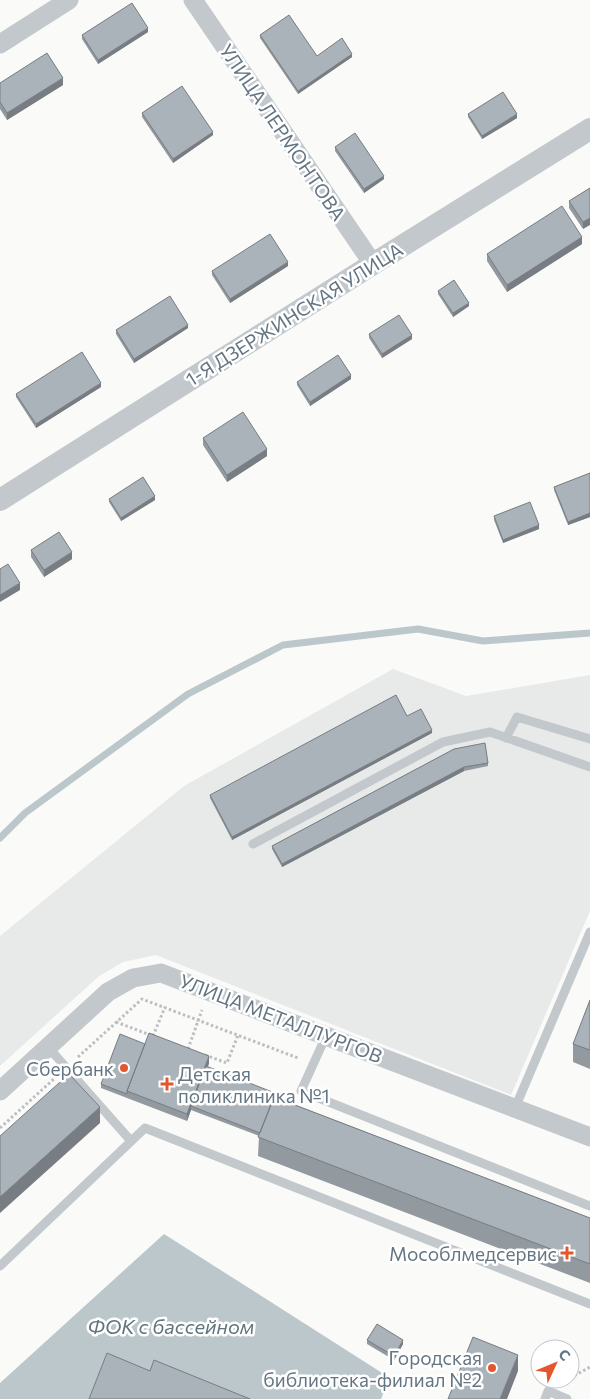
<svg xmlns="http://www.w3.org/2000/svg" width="590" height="1399" font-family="Commissioner,sans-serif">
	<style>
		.built { fill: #e8e9e9 }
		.water { fill: #bbc7cb }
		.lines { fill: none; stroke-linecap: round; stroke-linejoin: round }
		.stream { stroke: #bbc7cb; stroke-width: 7 }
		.path { stroke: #bbbfc2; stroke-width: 3; stroke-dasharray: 2.5 2.5; stroke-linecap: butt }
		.service { stroke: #c3c8cc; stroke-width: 9 }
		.minor { stroke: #c3c8cc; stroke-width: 19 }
		.tertiary { stroke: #c3c8cc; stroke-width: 22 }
		.wall { fill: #929a9f }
		.shaded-wall { fill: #777d82 }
		.building { fill: #aab3b9; stroke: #777d82 }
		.poi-dot { fill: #e4572e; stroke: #fff; stroke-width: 2 }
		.labels { text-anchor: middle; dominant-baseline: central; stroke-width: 5; stroke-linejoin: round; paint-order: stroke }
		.street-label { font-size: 19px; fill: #657683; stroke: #fff }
		.poi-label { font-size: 19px; fill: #657683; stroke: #fff; text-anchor: end }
		.water-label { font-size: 20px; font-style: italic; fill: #60757c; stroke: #fff }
	</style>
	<rect width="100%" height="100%" fill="#fafaf8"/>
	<path class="built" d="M393,669L466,696L590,675V911L511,1095L156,955L123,962L98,977L0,1066V936L184,786Z"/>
	<path class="water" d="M164,1234L390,1378L381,1399H0V1383Z"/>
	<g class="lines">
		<path class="stream" d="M0,838L25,813L188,694L283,645L418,629L483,641L590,633"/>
		<path class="path" d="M116,1022L153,1036
			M153,1036L165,1007
			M188,1049L202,1010
			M205,1055L227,1063L238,1035
			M78,1057L142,999L298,1058
			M0,1128L55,1078
			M570,1378L590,1367"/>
		<path class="service" d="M506,738L517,717L590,739
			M253,844L443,742L490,732L590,767
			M326,1036L301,1091L590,1206
			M48,1047L131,1141
			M515,1108L590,932
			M0,1266L145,1128L590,1304
			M545,1399L548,1391L567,1399"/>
		<path class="minor" d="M193,0L373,264
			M0,44L69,0
			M0,1091L108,992L133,978L161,973L590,1137"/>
		<path class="tertiary" d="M0,500L373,264L590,129"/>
	</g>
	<path class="wall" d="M148,32L98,64L82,39V35Z
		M260,35L317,56L352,57L298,94L260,38Z
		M0,83L63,85L7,120L0,109Z
		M142,113L213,135L173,163L142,117Z
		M468,114L517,118L482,139L468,117Z
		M335,147L384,179L364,193L335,151Z
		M590,188L583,229L569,208V201Z
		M582,244L507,292L487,261V254Z
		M288,266L230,303L212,275V271Z
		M438,291L469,306L453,317L438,294Z
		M188,328L134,363L116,334V330Z
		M369,334L412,339L382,358L369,338Z
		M351,379L310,406L297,385V382Z
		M101,387L36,428L16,397V394Z
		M203,438L267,456L227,482L203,445Z
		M590,473V517L568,525L554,490V487Z
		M109,499L155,500L121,521L109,502Z
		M494,516L539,529L503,543L494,520Z
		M31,550L72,559L44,577L31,557Z
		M432,733L232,840L210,798V795Z
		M454,749L488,763V766L464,771L282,867L272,849V846Z
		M590,1000V1069L573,1062V1044Z
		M145,1044L209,1063L208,1067L280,1098V1099L590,1218V1283L258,1156L259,1136L191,1110L187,1121L101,1088V1084Z
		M367,1340L403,1344L394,1360L367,1344Z"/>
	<path class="shaded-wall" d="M148,28V32L98,64V60Z
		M352,54V57L298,94V91Z
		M63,78V85L7,120V113Z
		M517,114V118L482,139V136Z
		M213,132V135L173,163V159Z
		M384,176V179L364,193V189Z
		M590,218V225L583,229V222Z
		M582,237V244L507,292V285Z
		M288,262V266L230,303V299Z
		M469,303V306L453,317V313Z
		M188,325V328L134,363V359Z
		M412,335V339L382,358V354Z
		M351,375V379L310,406V402Z
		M101,383V387L36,428V424Z
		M267,449V456L227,482V475Z
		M155,496V500L121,521V518Z
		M590,513V517L568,525V522Z
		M539,525V529L503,543V540Z
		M72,552V559L44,577V570Z
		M20,583V590L0,602V595Z
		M432,730V733L232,840V837Z
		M464,767V771L282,867V864Z
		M209,1056V1063L192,1107L191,1106V1110L187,1121V1114Z
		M100,1107V1123L0,1213V1197Z
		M403,1340V1344L394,1360V1356Z
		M518,1355V1371L507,1399H500Z"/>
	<path class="building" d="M132,3L148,28L98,60L82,35Z
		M289,15L317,56L342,38L352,54L298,91L260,35Z
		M47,53L63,78L7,113L0,102V83Z
		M182,86L213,132L173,159L142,113Z
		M503,92L517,114L482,136L468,114Z
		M355,133L384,176L364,189L335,147Z
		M590,188V218L583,222L569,201Z
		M562,206L582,237L507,285L487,254Z
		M270,234L288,262L230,299L212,271Z
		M454,280L469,303L453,313L438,291Z
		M170,296L188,325L134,359L116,330Z
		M399,315L412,335L382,354L369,334Z
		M82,352L101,383L36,424L16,394Z
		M338,355L351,375L310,402L297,382Z
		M243,412L267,449L227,475L203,438Z
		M590,473V513L568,522L554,487Z
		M143,477L155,496L121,518L109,499Z
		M530,502L539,525L503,540L494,516Z
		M59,532L72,552L44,570L31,550Z
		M8,564L20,583L0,595V569Z
		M396,695L407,716L421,709L432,730L232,837L210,795Z
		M485,743L488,763L464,767L282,864L272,846L454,749Z
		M590,1000V1050L573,1044Z
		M149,1033L209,1056L187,1114L127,1091Z
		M120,1034L145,1044L127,1091V1094L101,1084Z
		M206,1066L280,1095L279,1099L274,1097L260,1133L191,1106Z
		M69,1074L100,1107L0,1197V1136Z
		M274,1097L590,1218V1264L258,1137Z
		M377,1324L403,1340L394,1356L367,1340Z
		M473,1337L518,1355L500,1399H448Z
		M107,1353L150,1371L154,1360L250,1399H89Z"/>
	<g class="poi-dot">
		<circle cx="124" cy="1068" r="5"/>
		<path d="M164.5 1076.5h5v5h5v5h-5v5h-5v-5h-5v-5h5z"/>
		<path d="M564.5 1245.5h5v5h5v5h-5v5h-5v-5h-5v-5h5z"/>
		<circle cx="492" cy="1368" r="5"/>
	</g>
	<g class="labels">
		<g class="street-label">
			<text transform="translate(283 132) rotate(56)">УЛИЦА ЛЕРМОНТОВА</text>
			<text transform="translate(294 314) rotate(-32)">1-Я ДЗЕРЖИНСКАЯ УЛИЦА</text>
			<text transform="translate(281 1018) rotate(21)">УЛИЦА МЕТАЛЛУРГОВ</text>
		</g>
		<g class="poi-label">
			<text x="114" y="1068">Сбербанк</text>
			<text x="178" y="1073" text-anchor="start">Детская<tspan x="178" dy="22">поликлиника №1</tspan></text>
			<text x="557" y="1253">Мособлмедсервис</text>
			<text x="482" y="1357">Городская<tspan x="482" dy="22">библиотека-филиал №2</tspan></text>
		</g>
		<g class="water-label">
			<text x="171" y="1326">ФОК с бассейном</text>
		</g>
	</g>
	<g transform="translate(555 1364) rotate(46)"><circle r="24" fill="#ffffff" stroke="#c1c8cd"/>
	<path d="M0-4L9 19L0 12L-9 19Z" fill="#e4572e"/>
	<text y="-8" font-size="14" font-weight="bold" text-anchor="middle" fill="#657683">С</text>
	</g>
</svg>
